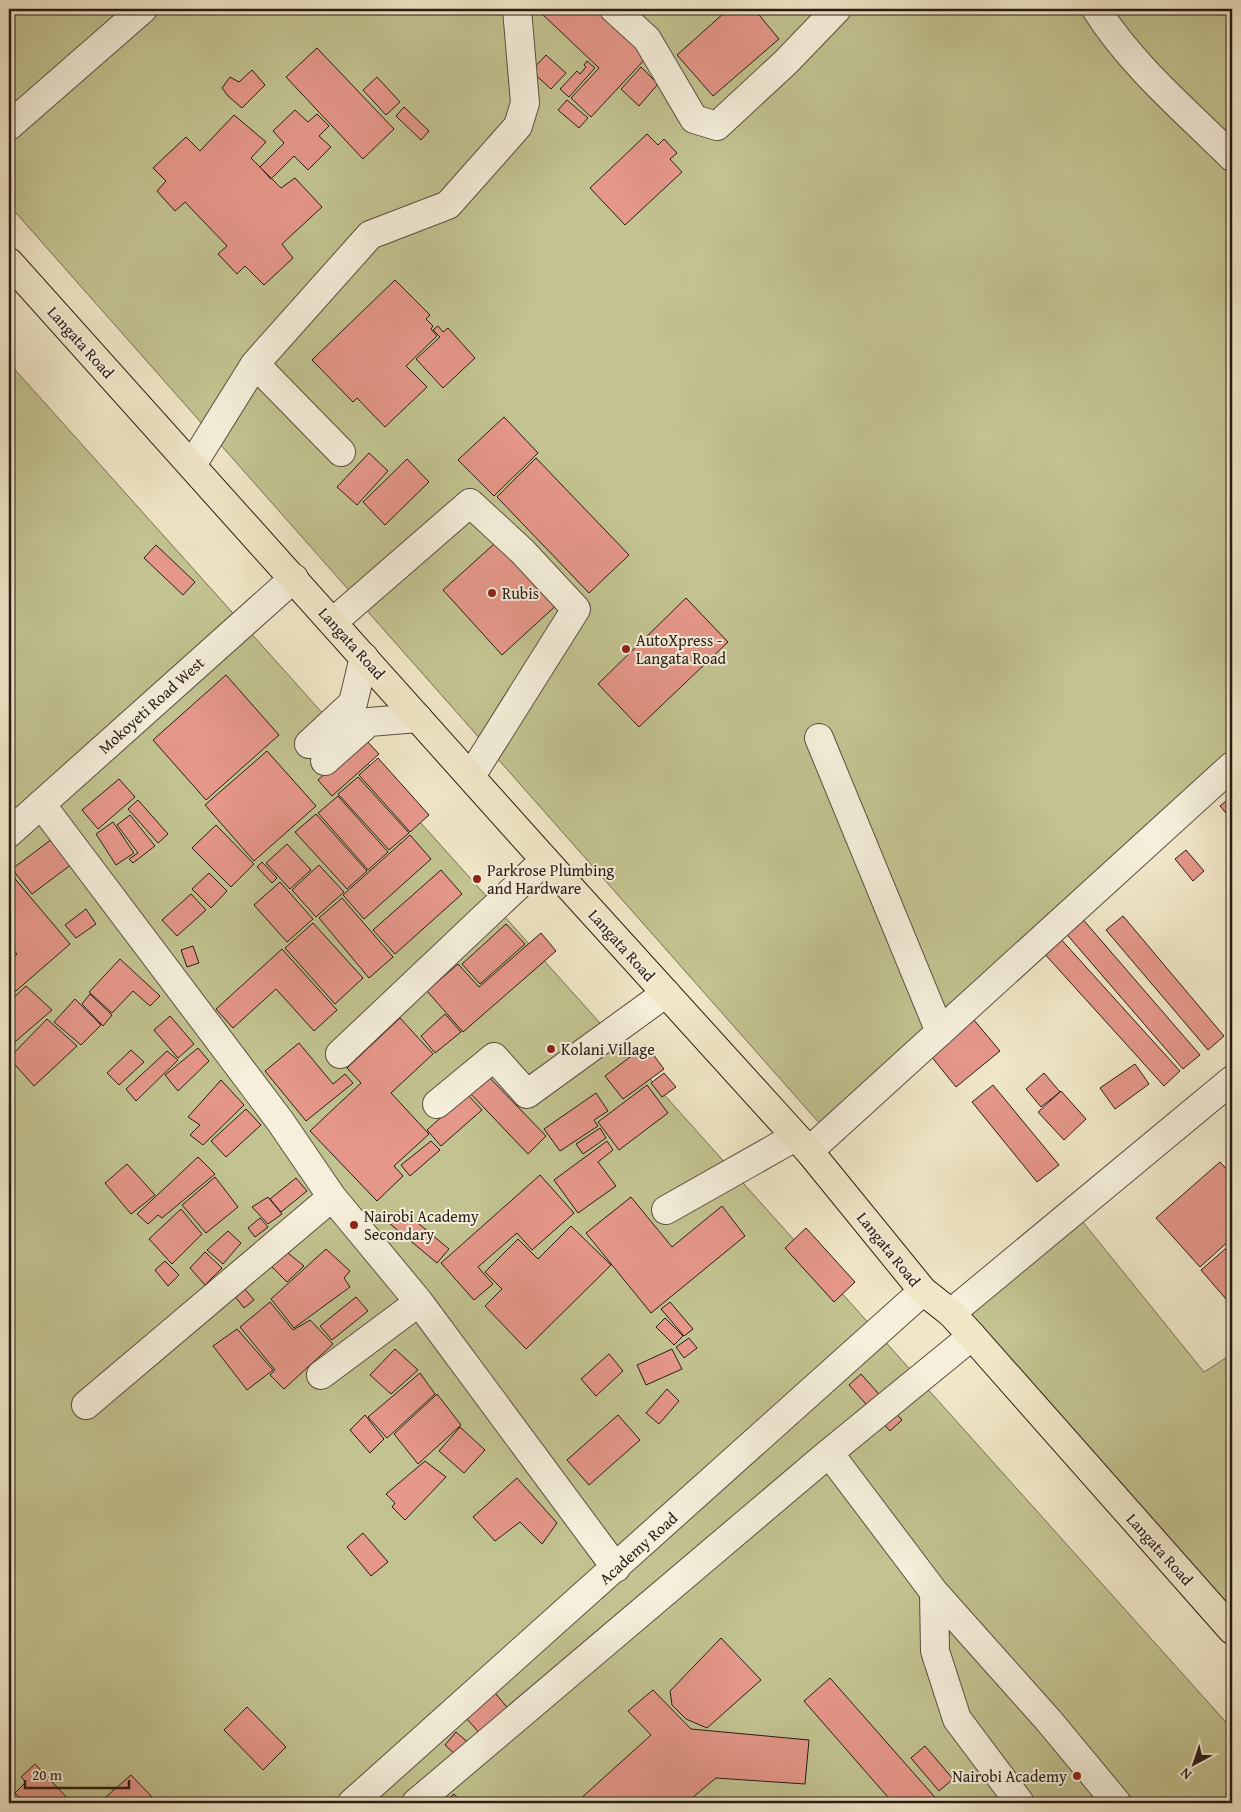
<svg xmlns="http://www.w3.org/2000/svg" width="1241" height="1812" font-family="'Gentium Book Plus',serif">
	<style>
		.green { fill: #c2c390; stroke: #766f53 }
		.building { fill: #e59789; stroke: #291b16 }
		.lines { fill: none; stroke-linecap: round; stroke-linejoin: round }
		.minor-casing { stroke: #5b4e42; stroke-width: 30 }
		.major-casing { stroke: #291b16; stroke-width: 30 }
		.minor { stroke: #f5efdb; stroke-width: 28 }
		.major { stroke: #f0e7c7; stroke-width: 28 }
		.poi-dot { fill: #8f2418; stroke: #f5efdb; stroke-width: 2 }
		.labels { text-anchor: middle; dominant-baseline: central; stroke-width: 4; stroke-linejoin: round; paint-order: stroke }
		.street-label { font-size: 16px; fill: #291b16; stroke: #f5efdb }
		.poi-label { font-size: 16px; fill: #291b16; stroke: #f5efdb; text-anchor: start }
	</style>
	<rect width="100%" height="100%" fill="#f0e7c7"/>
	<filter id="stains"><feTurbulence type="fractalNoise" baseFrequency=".004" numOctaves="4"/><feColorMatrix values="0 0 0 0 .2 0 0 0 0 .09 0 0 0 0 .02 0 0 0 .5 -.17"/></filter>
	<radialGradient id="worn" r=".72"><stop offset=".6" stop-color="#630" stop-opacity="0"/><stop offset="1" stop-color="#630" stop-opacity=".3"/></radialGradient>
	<path class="green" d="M9,9H1232V766L828,1133L9,205Z
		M9,363L1232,1729V1803H9Z
		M1070,1206L1204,1372L1232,1354V1619L958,1330Z"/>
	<path class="building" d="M543,9H595L647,57L591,117L571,98L599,68L540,12Z
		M721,9H754L779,39L713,96L677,55L724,13Z
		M317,48L394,129L363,159L286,77Z
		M546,55L566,73L551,89L531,71Z
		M587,61L595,68L569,97L560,89L577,71L580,74L586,67L584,65Z
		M641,67L658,84L639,106L621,89Z
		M252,70L265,85L242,108L228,96L222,88L230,77L239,82Z
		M377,77L400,102L386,115L363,90Z
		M567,100L588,118L579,128L558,110Z
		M404,107L429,131L421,140L396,116Z
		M295,110L308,122L317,114L329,126L319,136L331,147L308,170L294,156L271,179L260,167L284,143L273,131Z
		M234,115L266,142L251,158L281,188L295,178L322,207L282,244L293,258L264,285L245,266L237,274L218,254L227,246L185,202L175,211L157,191L166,181L153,168L186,137L200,151Z
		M647,134L658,145L664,139L677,153L670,159L682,172L625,225L590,188Z
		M395,280L430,315L426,319L433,326L431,329L437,336L406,366L427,387L385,427L357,398L353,402L312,360Z
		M438,326L443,332L448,328L475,358L443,388L416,359L440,337L433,330Z
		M504,417L538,453L494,496L458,460Z
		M369,453L388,471L357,505L337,487Z
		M536,458L629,555L589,593L497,497Z
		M407,459L429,482L385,525L363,502Z
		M503,536L561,601L502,655L443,590Z
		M156,545L195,582L183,595L144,558Z
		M686,598L728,642L639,727L598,684Z
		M226,675L279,735L206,800L153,740Z
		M364,738L379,754L332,796L318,780Z
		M267,751L316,806L254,861L205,805Z
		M378,758L429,815L410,832L359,775Z
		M358,777L409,833L389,850L338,794Z
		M119,779L135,797L98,829L82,810Z
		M338,796L388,852L368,870L318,813Z
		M1232,796V820L1220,806Z
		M138,800L168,834L158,843L128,809Z
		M316,814L367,871L347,889L295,832Z
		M130,815L155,846L133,863L129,859L138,853L117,825Z
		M113,822L134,853L116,865L96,834Z
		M216,825L254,864L231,887L192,848Z
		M410,835L431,859L364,919L343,895Z
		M52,839L72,864L32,894L12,869Z
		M287,844L311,870L290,889L266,863Z
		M1186,850L1204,871L1193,881L1175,859Z
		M262,862L277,878L272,883L257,867Z
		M319,865L344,892L316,917L292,890Z
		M441,870L462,894L395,954L373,930Z
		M10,873L70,944L9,997V961L17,954L9,944Z
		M209,873L227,891L211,908L192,889Z
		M280,882L313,919L287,942L254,905Z
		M191,894L206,910L177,936L162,920Z
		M342,898L393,957L369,978L319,918Z
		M86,909L96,924L76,938L65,925Z
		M1080,916L1200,1055L1183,1069L1063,930Z
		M1123,916L1224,1036L1208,1050L1106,930Z
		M313,923L363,978L335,1004L285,948Z
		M506,924L525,944L480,984L462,964Z
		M541,933L556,951L463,1032L427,991L458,964L479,987Z
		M1058,936L1180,1071L1164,1086L1042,951Z
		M193,946L199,963L187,967L181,950Z
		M282,949L337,1010L314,1031L276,989L233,1028L216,1009Z
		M120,959L160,996L150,1006L133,991L112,1013L89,992Z
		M26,986L52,1010L9,1047V1002Z
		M90,994L112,1015L103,1026L82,1004Z
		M75,999L101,1025L81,1045L54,1022Z
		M445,1014L461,1032L435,1053L421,1036Z
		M969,1014L1000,1051L956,1087L926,1050Z
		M170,1016L194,1044L178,1058L154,1030Z
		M400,1018L433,1054L391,1093L429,1134L394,1166L403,1176L377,1201L310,1131L361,1083L347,1068Z
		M47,1019L77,1046L34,1086L9,1058Z
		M299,1043L333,1084L345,1074L353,1083L306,1121L265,1071Z
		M646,1045L664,1069L623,1099L605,1076Z
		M198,1048L209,1061L178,1091L165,1075Z
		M131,1050L144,1062L119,1085L107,1073Z
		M167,1051L178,1060L136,1101L126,1089Z
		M1135,1064L1149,1084L1115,1109L1100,1088Z
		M664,1073L676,1087L662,1097L651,1083Z
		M1044,1073L1060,1092L1041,1107L1026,1089Z
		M487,1075L546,1136L528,1154L469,1092Z
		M221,1080L244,1105L203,1145L190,1135L200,1125L188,1117Z
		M647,1085L668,1113L619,1150L598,1122Z
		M993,1085L1059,1165L1037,1182L972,1102Z
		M1061,1091L1086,1119L1064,1140L1038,1112Z
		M596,1093L608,1111L594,1120L598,1126L560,1151L544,1129Z
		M467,1094L482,1110L441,1146L427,1130Z
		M246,1109L261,1125L226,1157L211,1141Z
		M600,1128L606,1138L583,1154L576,1144Z
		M431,1141L440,1150L410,1176L401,1165Z
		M607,1141L613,1150L598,1162L616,1186L578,1213L554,1180Z
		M198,1157L215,1174L162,1218L158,1215L148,1224L137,1214Z
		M1220,1162L1232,1175V1238L1200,1267L1156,1218Z
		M127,1164L155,1195L131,1214L105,1183Z
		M540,1175L574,1213L532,1250L517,1233L478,1267L493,1284L474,1300L441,1263Z
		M215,1177L238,1207L206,1233L182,1205Z
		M296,1178L307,1191L281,1212L270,1199Z
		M268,1197L282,1214L268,1224L252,1207Z
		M631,1197L672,1247L722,1206L745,1236L651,1313L586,1233Z
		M181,1209L202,1234L172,1264L149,1239Z
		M401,1209L449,1249L437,1263L389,1223Z
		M260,1218L268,1227L255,1237L248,1228Z
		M571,1226L611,1265L526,1349L485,1306L502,1289L485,1272L518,1239L538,1259Z
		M806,1228L855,1282L834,1302L785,1248Z
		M228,1231L241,1243L223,1264L207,1250Z
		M1232,1243V1306L1201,1270Z
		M283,1249L304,1266L287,1282L268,1263Z
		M326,1249L350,1271L344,1278L350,1287L294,1328L271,1299Z
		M205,1252L222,1268L205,1285L190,1268Z
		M165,1261L179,1275L168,1286L155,1270Z
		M243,1287L254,1300L244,1308L234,1295Z
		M356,1297L368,1311L332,1340L320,1326Z
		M270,1302L293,1330L310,1320L333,1344L284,1389L270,1375L275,1370L240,1327Z
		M670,1302L693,1329L684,1336L661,1309Z
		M665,1318L683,1336L674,1345L656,1327Z
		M237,1329L273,1370L247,1390L213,1346Z
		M689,1338L697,1348L684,1358L676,1347Z
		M395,1349L418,1370L391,1394L370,1375Z
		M672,1349L682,1369L646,1385L637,1365Z
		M609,1354L623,1371L596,1396L581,1379Z
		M420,1373L435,1394L387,1438L368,1417Z
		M861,1374L902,1420L890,1431L849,1385Z
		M667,1389L679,1401L659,1424L646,1413Z
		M437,1394L461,1425L418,1464L394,1434Z
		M365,1415L384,1439L370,1453L350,1430Z
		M618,1415L640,1440L589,1485L567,1460Z
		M460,1427L485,1450L464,1473L439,1451Z
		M425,1461L446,1477L405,1520L392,1507L395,1503L386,1494Z
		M517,1478L557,1523L542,1544L520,1522L495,1541L473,1517Z
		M363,1533L388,1562L371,1576L347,1547Z
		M721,1638L761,1680L707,1728L686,1719L672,1705L670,1691Z
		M830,1678L940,1803H893L804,1701Z
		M653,1690L691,1729L809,1740L805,1784L716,1778L686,1803H582L579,1800L651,1735L628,1711Z
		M495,1693L512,1713L483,1737L466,1718Z
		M247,1707L286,1747L263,1770L224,1730Z
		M456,1732L472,1746L460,1759L445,1745Z
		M925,1746L953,1779L939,1791L911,1758Z
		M35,1764L72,1803H25L15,1793L26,1782L21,1777Z
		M131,1775L152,1797L146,1803H99Z
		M454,1794L462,1803H444Z
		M14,1796L21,1803H9Z"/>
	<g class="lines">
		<g class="minor-casing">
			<path id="minor" d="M614,9L647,39L694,119L717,126L786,62L837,9
				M1096,9C1132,66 1185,110 1232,157
				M9,126L143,9
				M255,364L341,452
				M192,465L255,364L370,235L448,205L518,126L525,103L517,9
				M333,622L470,503L522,551L576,609L471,776
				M819,738L940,1032
				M309,744L353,703L364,657
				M325,761L369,722L418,718
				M41,804L280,1121L332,1197L419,1302L616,1568
				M9,833L294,578
				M340,1054L545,860
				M437,1104L494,1057L527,1094L666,993
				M809,1151L1232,766
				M666,1210L795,1137
				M951,1313L1232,1080
				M972,1336L829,1453L934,1592L1049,1721L1117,1803
				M321,1375L419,1302
				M86,1405L332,1197
				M934,1592L935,1651L957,1719L1020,1803
				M352,1803L923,1291
				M416,1803L829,1453"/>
		</g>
		<g class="major-casing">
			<path id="major" d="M9,262L545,860L809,1151L923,1291L951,1313L972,1336L1232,1630"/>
		</g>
		<use href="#minor" class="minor"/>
		<use href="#major" class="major"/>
	</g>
	<g class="poi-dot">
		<circle cx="492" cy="593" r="5"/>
		<circle cx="626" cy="649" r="5"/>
		<circle cx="477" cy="879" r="5"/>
		<circle cx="551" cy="1049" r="5"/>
		<circle cx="354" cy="1225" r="5"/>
		<circle cx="1077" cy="1776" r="5"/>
	</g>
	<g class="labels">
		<g class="street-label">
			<text transform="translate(81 342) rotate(48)">Langata Road</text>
			<text transform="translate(352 643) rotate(48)">Langata Road</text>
			<text transform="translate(151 705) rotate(-42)">Mokoyeti Road West</text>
			<text transform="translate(622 945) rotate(48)">Langata Road</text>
			<text transform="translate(889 1249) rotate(51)">Langata Road</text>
			<text transform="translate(638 1548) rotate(-42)">Academy Road</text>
			<text transform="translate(1160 1549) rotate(48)">Langata Road</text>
		</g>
		<g class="poi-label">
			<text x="502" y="593">Rubis</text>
			<text x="636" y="640">AutoXpress -<tspan x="636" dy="18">Langata Road</tspan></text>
			<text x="487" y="870">Parkrose Plumbing<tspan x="487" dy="18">and Hardware</tspan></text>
			<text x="561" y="1049">Kolani Village</text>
			<text x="364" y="1216">Nairobi Academy<tspan x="364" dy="18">Secondary</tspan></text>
			<text x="1067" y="1776" text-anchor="end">Nairobi Academy</text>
		</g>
	</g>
	<rect width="1241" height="1812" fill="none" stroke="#f0e7c7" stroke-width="30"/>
	<rect x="10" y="10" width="1221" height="1792" fill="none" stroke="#291b16" stroke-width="2.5"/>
	<rect x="15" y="15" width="1211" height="1782" fill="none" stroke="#291b16"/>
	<g transform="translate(1194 1764) rotate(220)" stroke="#f5efdb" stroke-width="4" paint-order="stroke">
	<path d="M0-4L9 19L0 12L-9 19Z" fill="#291b16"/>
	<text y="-8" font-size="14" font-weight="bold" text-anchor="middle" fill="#291b16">N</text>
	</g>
	<path d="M25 1780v8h104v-8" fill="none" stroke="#291b16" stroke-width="2.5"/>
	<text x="32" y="1780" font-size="15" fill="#291b16" stroke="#f5efdb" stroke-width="4" paint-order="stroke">20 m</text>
	<rect width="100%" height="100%" filter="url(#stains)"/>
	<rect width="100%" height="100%" fill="url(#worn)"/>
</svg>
